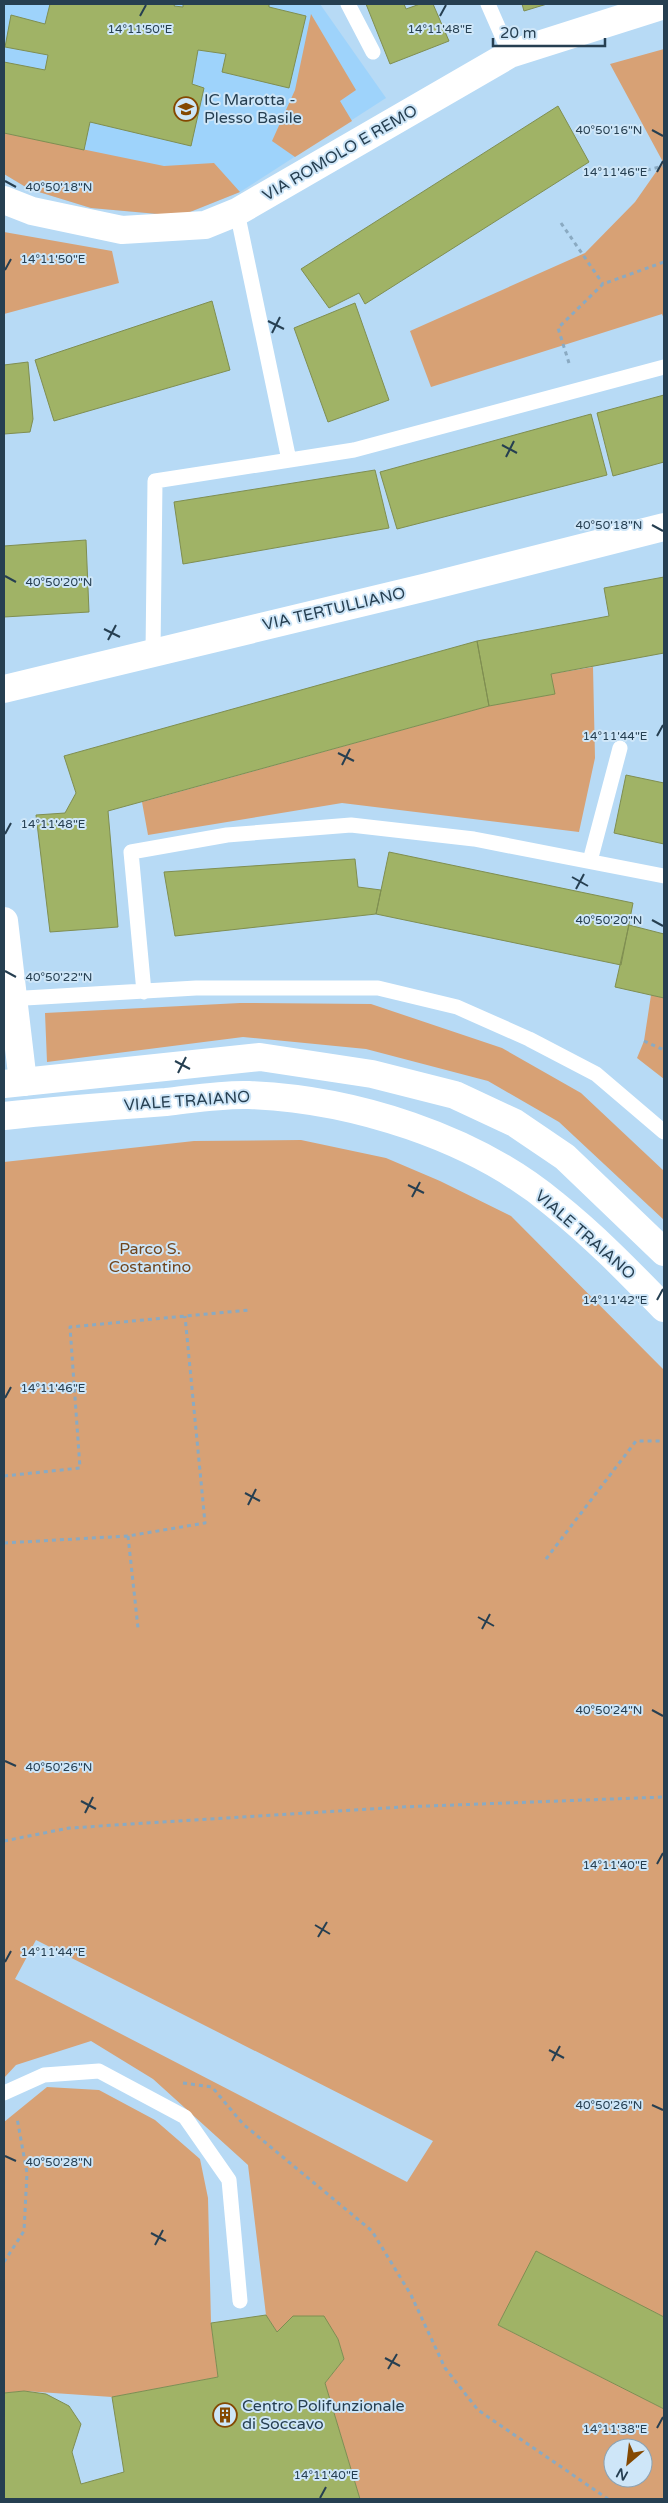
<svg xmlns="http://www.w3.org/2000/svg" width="668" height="2503" font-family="'Varela Round',sans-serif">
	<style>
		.built { fill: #9ed3fb }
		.green { fill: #d7a175; fill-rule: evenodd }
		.building { fill: #a0b366; stroke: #7f8e51 }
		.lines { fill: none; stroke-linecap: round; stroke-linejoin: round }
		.path { stroke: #8aaac2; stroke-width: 3; stroke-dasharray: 4 4; stroke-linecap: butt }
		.lane { stroke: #fff; stroke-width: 15 }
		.street { stroke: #fff; stroke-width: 28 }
		.secondary { stroke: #fff; stroke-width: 28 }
		.ticks { fill: none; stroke: #263f51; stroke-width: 2 }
		.labels { text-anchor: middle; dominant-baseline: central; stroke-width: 4; stroke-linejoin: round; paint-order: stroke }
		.poi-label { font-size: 16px; fill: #263f51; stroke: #cee6f8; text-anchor: start }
		.street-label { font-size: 16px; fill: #263f51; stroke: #cee6f8 }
		.park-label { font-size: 16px; fill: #70451d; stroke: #cee6f8 }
		.ticks-label { font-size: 12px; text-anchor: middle; fill: #263f51; stroke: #cee6f8; stroke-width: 4; stroke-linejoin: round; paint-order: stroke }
	</style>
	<rect width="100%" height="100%" fill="#b7daf5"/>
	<path class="built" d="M4,4H320L386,98L240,192L180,216L91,208L29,189L4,174Z"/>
	<path class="green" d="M311,14L356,90L340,101L352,121L295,157L272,141L295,90Z
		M664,49V319L662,314L431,387L410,331L585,253L635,202L663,162L610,64Z
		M4,133L164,166L214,163L240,192L180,216L91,208L29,189L4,174Z
		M4,232L112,251L119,283L4,314Z
		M593,667L595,758L579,832L342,803L148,835L142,802L489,706L554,694L551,674Z
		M651,995L664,998V1079L637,1058L644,1041Z
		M240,1003L371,1004L502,1048L581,1093L664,1171V1220L559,1122L488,1081L366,1049L243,1037L47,1062L45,1013Z
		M301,1140L386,1158L440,1181L511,1216L664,1370V2317L536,2252L498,2325L664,2409V2499H360L325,2383L344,2359L338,2339L323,2316H294L277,2332L266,2315L248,2165L153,2079L91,2041L16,2065L4,2078V1162L194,1141ZM36,1940L433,2141L407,2182L15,1979ZM613,2448H643V2478H613Z
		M47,2087L99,2090L155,2120L200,2159L208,2198L211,2323L218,2377L112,2397L24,2391L4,2393V2122Z"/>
	<path class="building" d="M50,4H175L174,6L183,7V4H269V7L306,16L289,88L222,72L226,54L198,50L192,84L204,88L191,146L90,122L84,150L4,133V62L45,70L48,55L5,47L11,15L45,24Z
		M366,4H404L406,9L420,4H433L449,41L390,64Z
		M522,4H547L524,11Z
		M558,106L589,162L365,304L359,293L329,308L301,269Z
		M212,301L230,370L54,421L35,360Z
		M355,303L389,400L328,422L294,328Z
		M28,362L33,419L30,432L4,434V365Z
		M664,395V462L613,476L597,413Z
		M591,414L607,475L397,529L380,472Z
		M375,470L389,528L183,564L174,502Z
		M86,540L89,612L4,617V546Z
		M664,577V653L551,674L555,694L489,706L477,641L609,616L604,588Z
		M477,641L489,706L108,811L118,927L50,932L36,815L65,813L76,793L64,756Z
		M626,775L664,783V844L614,833Z
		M389,852L633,903L621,965L376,914Z
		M355,859L358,887L381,890L376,914L175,936L164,872Z
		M629,925L664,934V998L615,987Z
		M536,2251L664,2317V2409L498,2325Z
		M266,2315L277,2332L293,2316H324L338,2339L344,2359L325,2383L360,2499H4V2393L24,2391L46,2394L69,2406L81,2424L72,2452L81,2484L124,2472L112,2397L218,2377L211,2323Z"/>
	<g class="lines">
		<path class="path" d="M639,172L664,166
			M561,223L603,284
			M569,363L558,328L603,284L664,262
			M644,1041L664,1050
			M4,1476L80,1468L70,1327L249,1310
			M128,1536L138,1628
			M4,1543L128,1536L205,1523L185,1316
			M546,1559L636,1441H664
			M4,1841L69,1828L401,1807L664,1797
			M183,2083L212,2087L243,2124L372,2231L411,2295L445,2368L478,2410L608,2499
			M4,2262L24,2231L27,2173L17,2118"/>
		<path class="lane" d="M348,4L373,52
			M488,4L510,54
			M237,212L289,460
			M153,653L155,481L354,450L664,367
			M590,861L620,748
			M144,992L131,852L227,835L351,825L474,839L664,876
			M8,999L196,988H378L457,1007L529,1039L596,1074L664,1132
			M4,2093L44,2075L99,2071L185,2117L229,2180L240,2301"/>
		<path class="street" d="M4,200L32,211L122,230L205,225L237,212L510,54L664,5
			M4,689L427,587L664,527
			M4,921L23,1082"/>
		<path class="secondary" d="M4,1084L260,1057L372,1074L455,1095L515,1123L565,1157L664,1252
			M4,1116C58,1110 112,1106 166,1102C193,1099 222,1094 249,1095C353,1099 474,1137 554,1204C594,1236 629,1272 664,1308"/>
	</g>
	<path class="ticks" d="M140,16L146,5M440,16L446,5M652,130L663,136M657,172L663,161M5,181L16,187M5,270L11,259M268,321L284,329M272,333L280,317M502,445L517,453M506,457L514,441M652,525L663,531M5,576L16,582M104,629L120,637M108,640L116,625M657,736L663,725M338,753L354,761M342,765L350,749M5,834L11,823M572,877L588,886M576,889L584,874M652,920L663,926M5,971L16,977M175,1061L190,1069M178,1073L186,1057M408,1185L424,1193M412,1197L420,1182M657,1300L663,1289M5,1398L11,1387M245,1493L260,1501M248,1505L256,1489M478,1617L494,1626M482,1629L490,1614M652,1710L663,1716M5,1761L16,1766M81,1801L96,1809M85,1813L93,1797M657,1864L663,1853M315,1925L330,1934M318,1937L327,1922M5,1962L11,1951M549,2050L564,2058M552,2061L560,2046M652,2105L663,2110M5,2156L16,2161M151,2233L166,2241M155,2245L163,2230M385,2358L400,2366M388,2369L397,2354M657,2428L663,2417M320,2498L326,2487"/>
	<defs>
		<g id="school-ring" transform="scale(1.25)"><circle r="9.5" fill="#cee6f8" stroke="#844801" stroke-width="1.5"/><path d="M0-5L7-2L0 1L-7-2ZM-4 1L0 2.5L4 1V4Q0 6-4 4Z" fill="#844801"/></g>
		<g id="building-ring" transform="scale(1.25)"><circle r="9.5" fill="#cee6f8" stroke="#844801" stroke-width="1.5"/><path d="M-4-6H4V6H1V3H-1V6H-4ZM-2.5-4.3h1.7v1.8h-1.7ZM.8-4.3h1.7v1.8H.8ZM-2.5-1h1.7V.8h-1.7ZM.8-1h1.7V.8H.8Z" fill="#844801"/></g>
	</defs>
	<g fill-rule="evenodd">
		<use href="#school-ring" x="186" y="109"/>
		<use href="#building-ring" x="225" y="2415"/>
	</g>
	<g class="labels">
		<g class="poi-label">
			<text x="204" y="100">IC Marotta -<tspan x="204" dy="18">Plesso Basile</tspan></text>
			<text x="242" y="2406">Centro Polifunzionale<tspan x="242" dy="18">di Soccavo</tspan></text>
		</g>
		<g class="street-label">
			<text transform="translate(340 153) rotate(-30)">VIA ROMOLO E REMO</text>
			<text transform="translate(334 609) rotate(-13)">VIA TERTULLIANO</text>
			<text transform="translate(187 1101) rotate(-4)">VIALE TRAIANO</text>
			<text transform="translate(585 1235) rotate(41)">VIALE TRAIANO</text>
		</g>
		<g class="park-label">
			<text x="150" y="1249">Parco S.<tspan x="150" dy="18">Costantino</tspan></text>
		</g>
	</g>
	<g class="ticks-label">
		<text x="140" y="33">14°11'50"E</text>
		<text x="440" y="33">14°11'48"E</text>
		<text x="609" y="134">40°50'16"N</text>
		<text x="615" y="176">14°11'46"E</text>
		<text x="59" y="191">40°50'18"N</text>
		<text x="53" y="263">14°11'50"E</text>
		<text x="609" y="529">40°50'18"N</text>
		<text x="59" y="586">40°50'20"N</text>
		<text x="615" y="740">14°11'44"E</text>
		<text x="53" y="828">14°11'48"E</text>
		<text x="609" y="924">40°50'20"N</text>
		<text x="59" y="981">40°50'22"N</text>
		<text x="615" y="1304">14°11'42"E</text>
		<text x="53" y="1392">14°11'46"E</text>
		<text x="609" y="1714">40°50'24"N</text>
		<text x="59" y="1771">40°50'26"N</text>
		<text x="615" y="1869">14°11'40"E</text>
		<text x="53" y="1956">14°11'44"E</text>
		<text x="609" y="2109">40°50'26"N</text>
		<text x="59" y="2166">40°50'28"N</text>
		<text x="615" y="2433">14°11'38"E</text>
		<text x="326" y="2479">14°11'40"E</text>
	</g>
	<rect width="668" height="2503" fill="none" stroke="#263f51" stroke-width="10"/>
	<g transform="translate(628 2463) rotate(208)"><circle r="24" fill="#cee6f8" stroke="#8ba3b5"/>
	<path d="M0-4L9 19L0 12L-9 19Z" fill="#844801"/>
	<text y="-8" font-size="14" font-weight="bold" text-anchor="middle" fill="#263f51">N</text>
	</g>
	<path d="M493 38v8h112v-8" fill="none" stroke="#263f51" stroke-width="2.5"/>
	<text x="500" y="38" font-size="15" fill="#263f51" stroke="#cee6f8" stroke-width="4" paint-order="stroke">20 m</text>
</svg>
